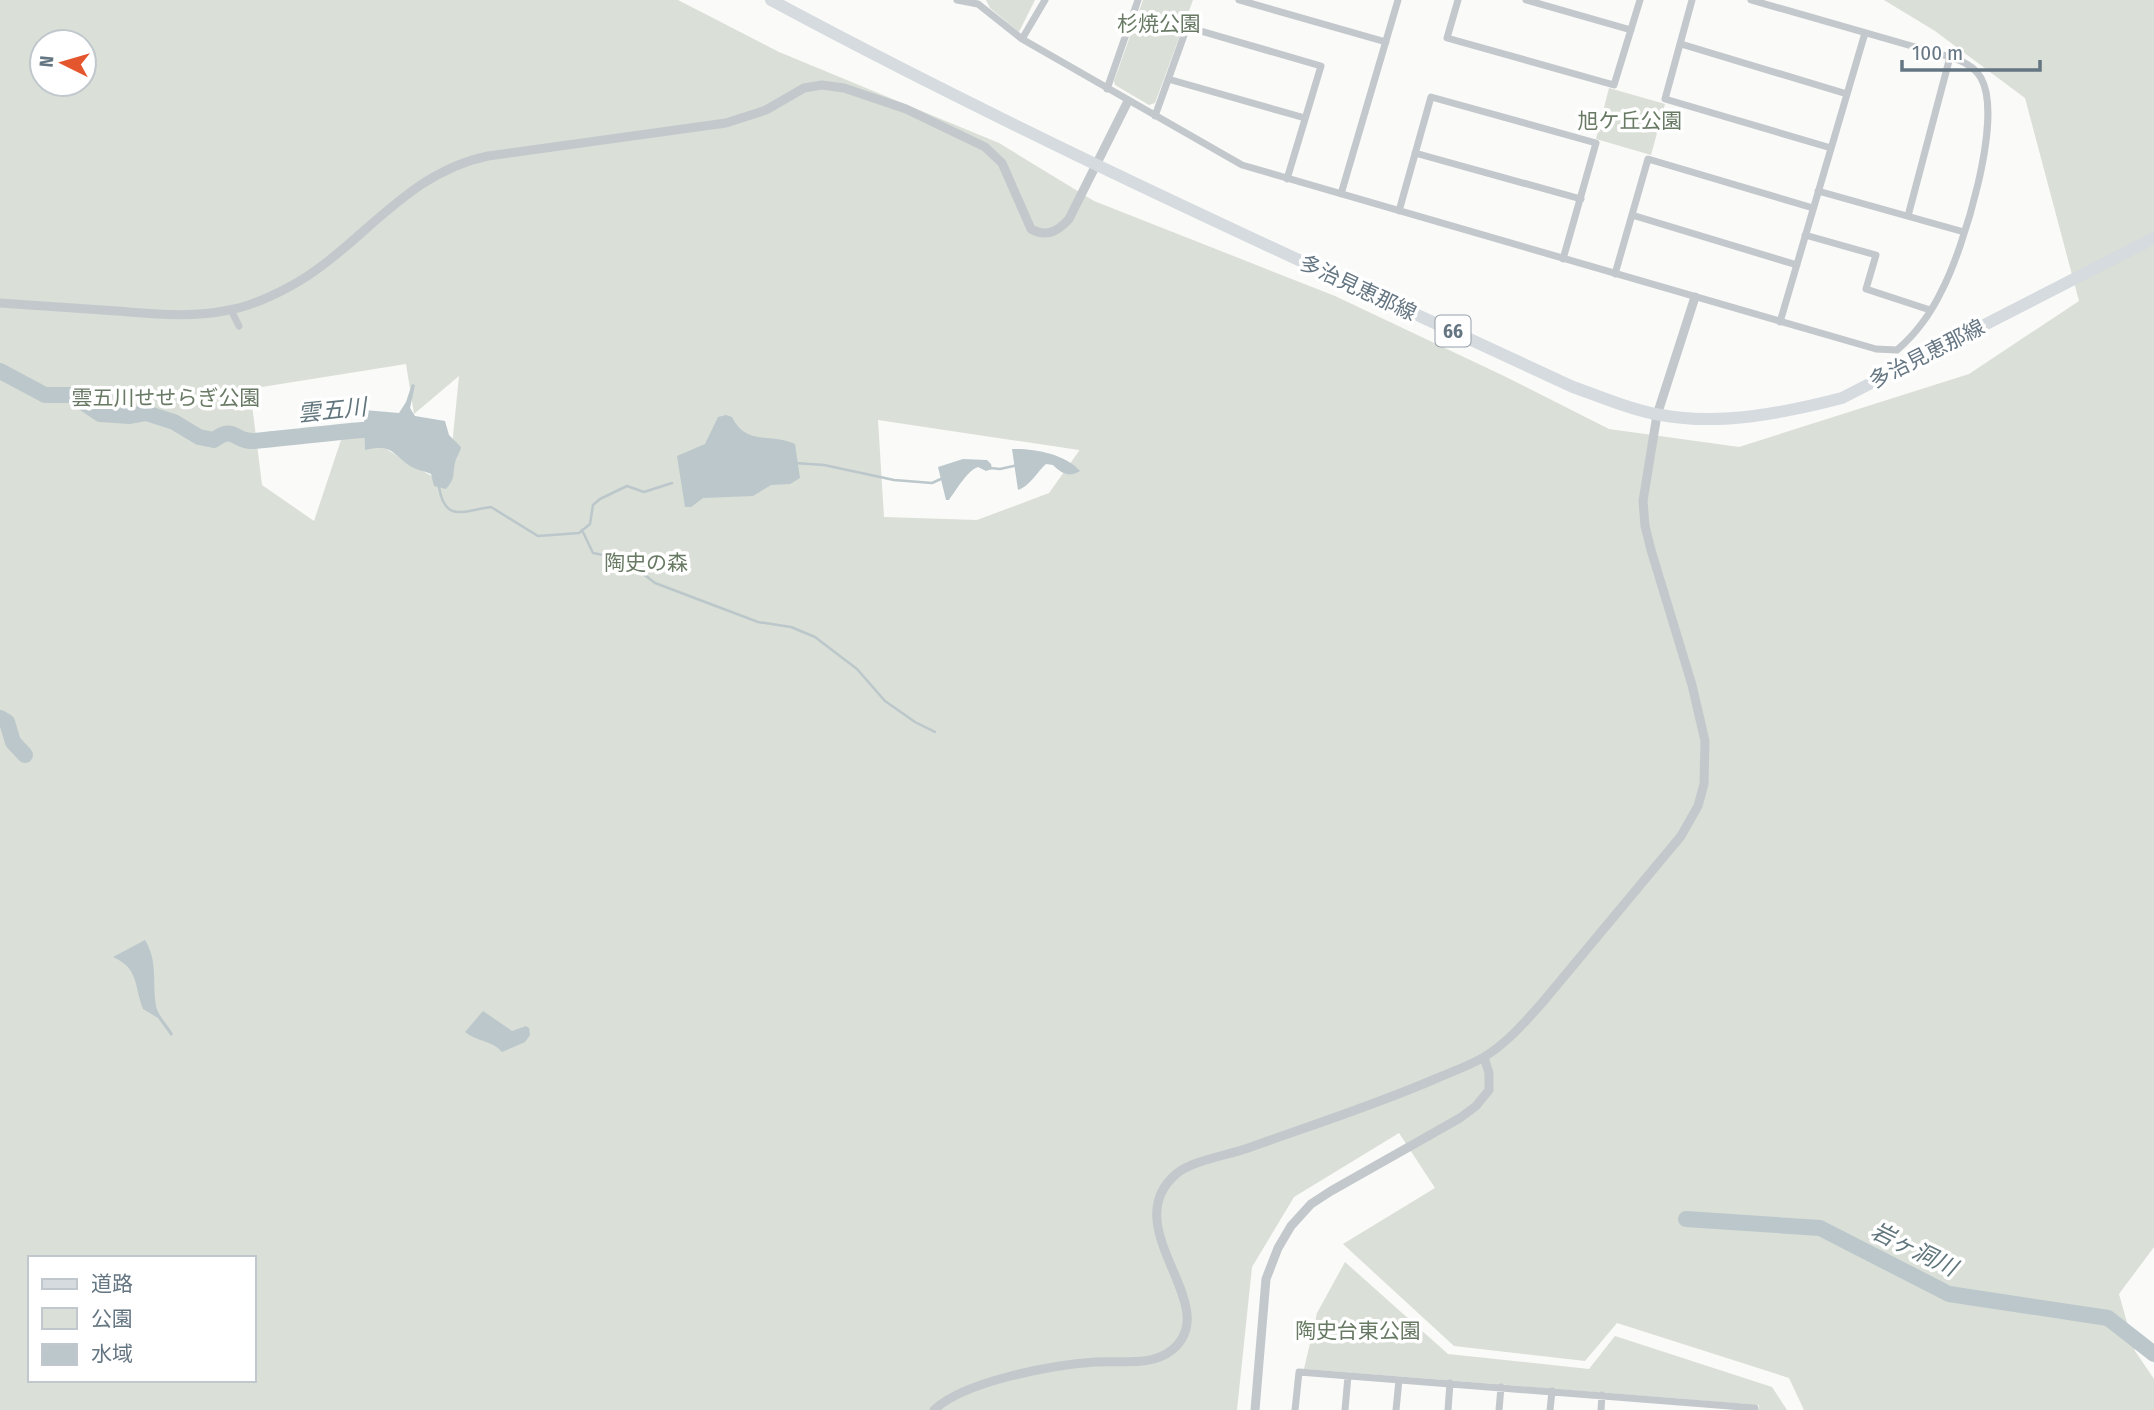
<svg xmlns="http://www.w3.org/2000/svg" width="2154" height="1410" font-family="'Fira Sans Condensed','Noto Sans JP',sans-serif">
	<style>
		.green { fill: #dadfd7; fill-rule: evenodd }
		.water { fill: #bbc7cb }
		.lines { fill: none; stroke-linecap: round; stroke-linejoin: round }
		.stream { stroke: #bbc7cb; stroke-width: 2.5 }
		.river { stroke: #bbc7cb; stroke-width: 16 }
		.minor { stroke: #c3c8cc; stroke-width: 7 }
		.tertiary { stroke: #c3c8cc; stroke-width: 9 }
		.primary { stroke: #d6dbdf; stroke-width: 12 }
		.labels { text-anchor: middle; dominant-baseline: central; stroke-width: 7; stroke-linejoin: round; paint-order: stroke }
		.shield { fill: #fff; stroke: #939fa8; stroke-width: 2 }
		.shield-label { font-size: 19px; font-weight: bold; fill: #657683 }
		.park-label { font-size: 21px; fill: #687a64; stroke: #fff }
		.street-label { font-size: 21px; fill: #657683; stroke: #fff }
		.water-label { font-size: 23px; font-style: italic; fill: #60757c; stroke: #fff }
	</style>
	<rect width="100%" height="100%" fill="#fafaf8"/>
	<path class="green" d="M0,0H678L779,52L999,143L1094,201L1335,296L1504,376L1609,429L1739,447L1969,374L2079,301L2025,98L1935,31L1884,0H2154V1247L2119,1294L2135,1351L2154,1379V1410H1804L1789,1378L1617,1323L1585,1361L1454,1346L1343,1244L1435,1188L1399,1133L1294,1197L1252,1267L1237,1410H0ZM42,42H84V84H42ZM406,364L414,414L459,376L448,486L346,425L314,521L262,485L250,389ZM878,420L1079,450V451L1049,493L977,520L884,517ZM30,1258H254V1380H30Z
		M986,0H1035L1019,32L990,8Z
		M1143,0H1193L1155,103L1149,105L1115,85L1114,81Z
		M1609,88L1665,104L1651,155L1596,139Z
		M1345,1262L1448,1354L1589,1369L1615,1336L1772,1387L1787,1410H1759V1405L1304,1369L1317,1313Z"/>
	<path class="water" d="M412,384L415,385L410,408L415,416L445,421L449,435L461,447C460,453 456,457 455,463C452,477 456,477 446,489L434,486L431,474C425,471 416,470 410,466C391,452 391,444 365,450L364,410L399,413L406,402Z
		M726,415L732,417C746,446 771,433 795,444L800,478L790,484L771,485L753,496L703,498L691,507H685L677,456L705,444L718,417Z
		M1012,449C1033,448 1066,454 1080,471C1069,478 1061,473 1053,465L1046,464C1037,472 1029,487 1018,490Z
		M963,459L987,460L991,464L992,469L986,471L978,467C967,471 957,489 949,500H946L938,467Z
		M145,940C158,961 152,982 156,1006C158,1016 168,1025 173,1034L171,1036L158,1018L143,1009C134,986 139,968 113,957Z
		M483,1011L512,1031L526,1026L529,1028L530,1035L525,1042L502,1052C493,1041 476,1041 465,1032Z"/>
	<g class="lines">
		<path class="stream" d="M795,463L824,465L894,480L932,483L943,478
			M990,468L1000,469L1018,465
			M439,487C445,524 465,510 491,507L538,536L579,533L590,524L593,505L600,499L627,486L644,492L672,483
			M582,530L593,553L624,559L655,583L758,622L791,627L815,637L857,669L885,701L915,722L935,732"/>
		<path class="river" d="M0,371L45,395H72L100,414L130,416L146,413L174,422L199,437L214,440C235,424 235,443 254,441C298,437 342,431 386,428
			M0,718L7,722L13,742L25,755
			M1686,1219L1820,1228L1949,1294L2108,1318L2154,1354"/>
		<path class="minor" d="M957,0L978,4L1022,39L1242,165L1876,349L1897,350C1917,333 1931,313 1942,290C1963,250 2004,118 1981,78C1974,66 1962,61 1950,57L1751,0
			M1239,0L1386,42
			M1458,0L1447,38L1614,85L1640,0
			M1526,0L1631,30
			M1692,0L1665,99L1831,148
			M1022,39L1045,0
			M1681,44L1847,94
			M1168,79L1305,118
			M1107,89L1138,0
			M1155,116L1187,27L1321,66L1287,179
			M1415,153L1581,199
			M1818,191L1964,232
			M1341,194L1398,0
			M1399,211L1431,97L1596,143L1563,259
			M1632,215L1797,265
			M1908,216L1950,57
			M1805,235L1876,255L1866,289L1930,310
			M1615,274L1648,159L1813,208
			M231,310L239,326
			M1780,322L1865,33
			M1295,1410L1299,1372L1755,1408V1410
			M1345,1410L1348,1376
			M1396,1410L1399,1380
			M1448,1410L1450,1383
			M1499,1410L1501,1387
			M1550,1410L1552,1391
			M1601,1410L1602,1395"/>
		<path class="tertiary" d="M0,303C39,306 78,308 117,311C155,314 192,318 229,310C248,307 272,296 289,287C360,249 404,173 488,156L726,123L766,110L804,88L822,85L844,88L906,109L985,147L1002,163L1031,229C1047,238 1058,231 1069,219L1128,101
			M934,1410C964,1381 1053,1365 1095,1362C1120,1360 1151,1367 1172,1350C1226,1306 1114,1228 1176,1174C1193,1160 1230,1155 1251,1147C1312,1125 1375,1105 1435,1079C1451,1072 1469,1066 1484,1057C1506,1044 1525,1022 1542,1003L1681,836L1698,806L1704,784L1705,741L1692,685L1651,550L1645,526L1643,501L1657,415L1695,297
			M1255,1410L1266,1279L1278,1248L1291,1226L1311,1204L1331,1191L1460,1118L1476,1106L1489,1090V1073L1484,1057"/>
		<path class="primary" d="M771,0C1033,141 1304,262 1573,387C1602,397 1631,410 1661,415C1720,426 1784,413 1842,398L2154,238"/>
	</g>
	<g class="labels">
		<rect class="shield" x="1435.5" y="315.5" width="35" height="31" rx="5"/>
		<g class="shield-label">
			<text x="1453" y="331">66</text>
		</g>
		<g class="park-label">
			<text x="1159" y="24">杉焼公園</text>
			<text x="1630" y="121">旭ケ丘公園</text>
			<text x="166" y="398">雲五川せせらぎ公園</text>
			<text x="646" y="563">陶史の森</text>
			<text x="1358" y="1331">陶史台東公園</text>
		</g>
		<g class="street-label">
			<text transform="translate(1358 288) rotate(25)">多治見恵那線</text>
			<text transform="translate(1927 354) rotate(-27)">多治見恵那線</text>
		</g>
		<g class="water-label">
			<text transform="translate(332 410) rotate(-6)">雲五川</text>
			<text transform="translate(1914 1249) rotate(26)">岩ヶ洞川</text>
		</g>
	</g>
	<rect x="28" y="1256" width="228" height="126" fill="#ffffff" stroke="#c1c8cd" stroke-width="2"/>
	<rect x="42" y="1279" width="35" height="10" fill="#d6dbdf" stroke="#c1c8cd" stroke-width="2"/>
	<text x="91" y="1291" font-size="21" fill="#657683">道路</text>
	<rect x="42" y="1308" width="35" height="21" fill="#dadfd7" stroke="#c1c8cd" stroke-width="2"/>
	<text x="91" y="1326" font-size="21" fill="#657683">公園</text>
	<rect x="42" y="1344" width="35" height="21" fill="#bbc7cb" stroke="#c1c8cd" stroke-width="2"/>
	<text x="91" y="1361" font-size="21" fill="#657683">水域</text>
	<g transform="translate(63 63) rotate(275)"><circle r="33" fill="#ffffff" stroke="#c1c8cd" stroke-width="2"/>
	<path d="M0-5L12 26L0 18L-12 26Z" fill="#e4572e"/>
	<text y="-10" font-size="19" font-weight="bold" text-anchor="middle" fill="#657683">N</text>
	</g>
	<path d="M1902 60v10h138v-10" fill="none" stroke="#657683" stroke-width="3.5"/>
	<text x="1912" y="60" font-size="21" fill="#657683" stroke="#ffffff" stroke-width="5" paint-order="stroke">100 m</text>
</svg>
